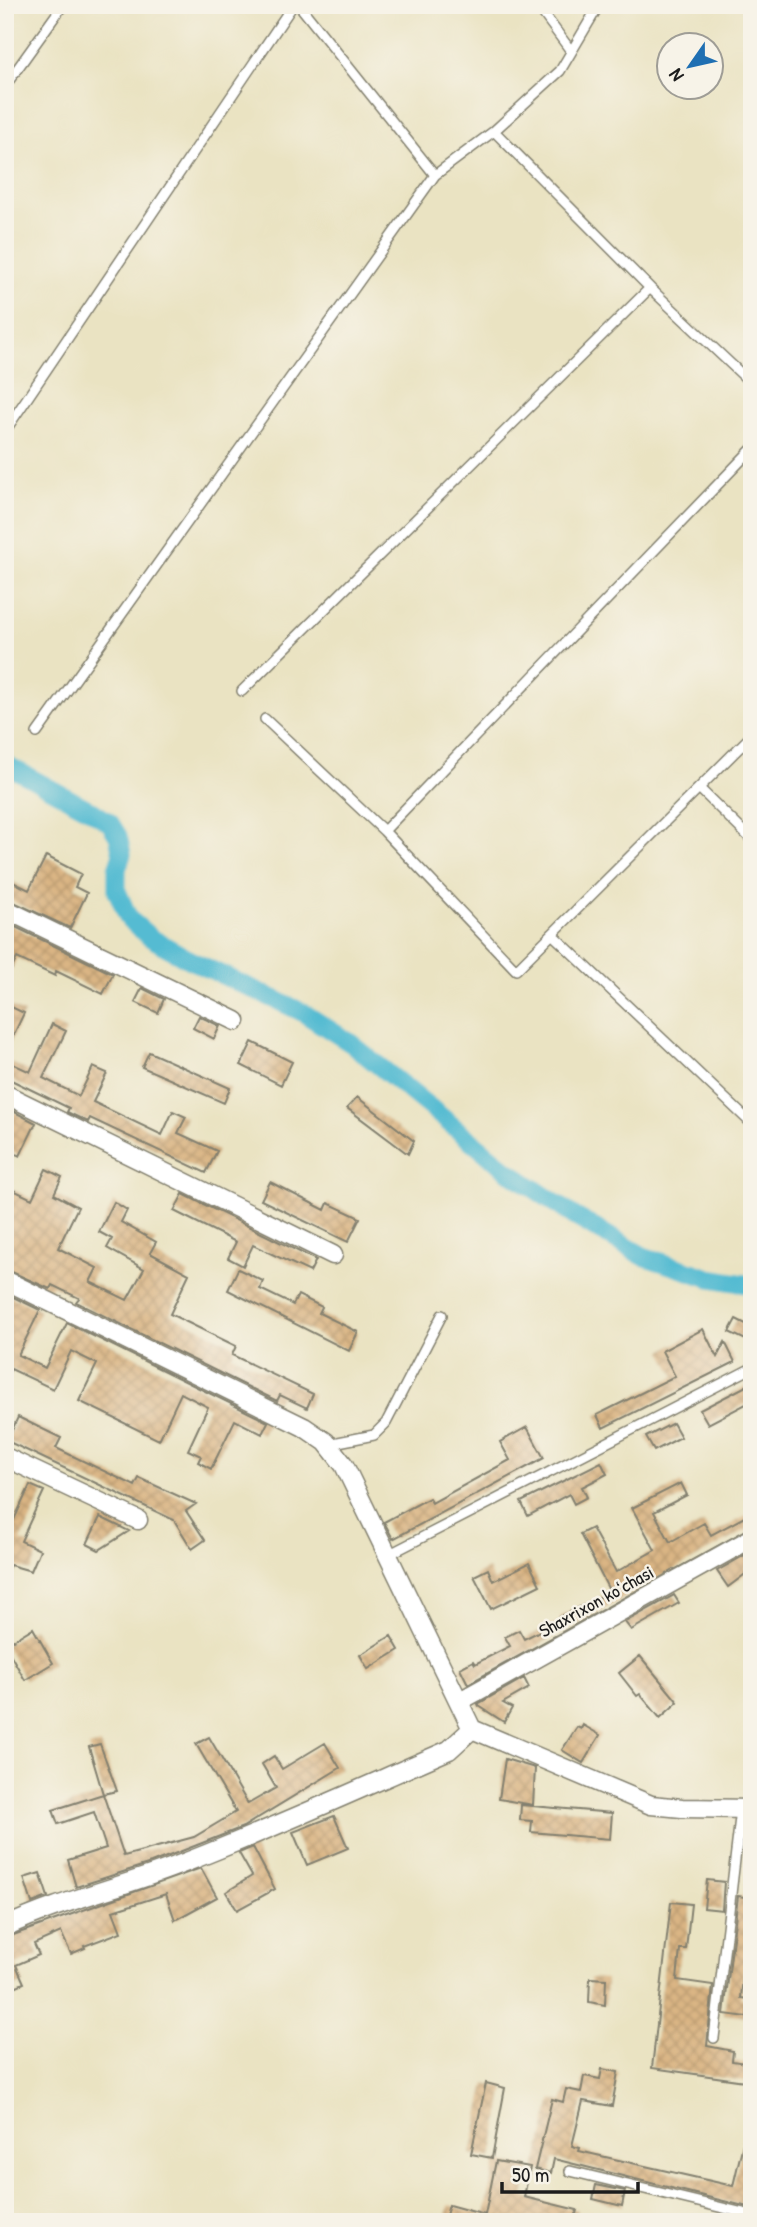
<svg xmlns="http://www.w3.org/2000/svg" width="757" height="2227" font-family="'Patrick Hand',sans-serif">
	<style>
		.lines { fill: none; stroke-linecap: round; stroke-linejoin: round }
		.canal { stroke: #54bbd2; stroke-width: 19 }
		.building { fill: url(#building-cross-hatch) }
		.lane-casing { stroke: #83806f; stroke-width: 12 }
		.street-casing { stroke: #83806f; stroke-width: 21 }
		.lane { stroke: #fff; stroke-width: 9 }
		.street { stroke: #fff; stroke-width: 18 }
		.labels { text-anchor: middle; dominant-baseline: central; stroke-width: 5; stroke-linejoin: round; paint-order: stroke }
		.street-label { font-size: 19px; fill: #1c1c1c; stroke: #f7f3e8 }
	</style>
	<defs>
		<pattern id="building-cross-hatch" width="8" height="8" patternUnits="userSpaceOnUse" patternTransform="scale(1.75)"><rect width="8" height="8" fill="#dab584"/><path d="M0 0l8 8M0 8l8-8" fill="none" stroke="#ba9b71"/></pattern>
	</defs>
	<rect width="100%" height="100%" fill="#f7f3e8"/>
	<filter id="ink" filterUnits="userSpaceOnUse"><feTurbulence type="fractalNoise" baseFrequency=".0143" numOctaves="2"/><feDisplacementMap in="SourceGraphic" scale="14" xChannelSelector="R" yChannelSelector="G"/><feConvolveMatrix kernelMatrix="1 2 1 2 8 2 1 2 1" color-interpolation-filters="sRGB"/></filter>
	<filter id="wash" filterUnits="userSpaceOnUse"><feTurbulence type="fractalNoise" baseFrequency=".00686" numOctaves="4" result="noise"/><feDisplacementMap in="SourceGraphic" scale="28" xChannelSelector="R" yChannelSelector="G"/><feGaussianBlur stdDeviation="1.57" result="paint"/><feColorMatrix in="noise" values="0 0 0 0 0 0 0 0 0 0 0 0 0 0 0 0 0 1.4 0 .05"/><feComposite in="paint" operator="in"/></filter>
	<g filter="url(#wash)">
		<rect width="100%" height="100%" fill="#eae3c2"/>
		<g class="lines">
			<path class="canal" d="M5,764L92,811L110,823L118,836L122,854L117,869V891L129,919L151,938L190,960L302,1012L352,1044L507,1170L574,1216L643,1256L710,1278L752,1285"/>
		</g>
		<g id="blocks">
			<path class="building" d="M46,856L81,874L75,887L87,893L70,928L5,898V878L29,890Z
				M5,922L113,974L103,994L56,971L55,976L17,958L5,982Z
				M142,988L164,999L158,1013L135,1002Z
				M5,1004L24,1013L5,1053Z
				M199,1016L220,1026L214,1039L193,1028Z
				M52,1024L66,1031L43,1078L79,1096L93,1067L107,1073L93,1102L162,1135L173,1111L186,1117L178,1133L217,1151L206,1173L90,1118L88,1122L67,1112L69,1108L5,1077V1060L30,1072Z
				M252,1042L292,1062L281,1085L241,1065Z
				M149,1052L230,1088L224,1103L142,1067Z
				M357,1097L414,1141L408,1154L347,1108Z
				M5,1107L36,1123L20,1156L5,1149Z
				M46,1169L62,1177L54,1194L78,1207L58,1248L97,1268L90,1282L127,1300L144,1269L107,1248L112,1239L99,1232L114,1202L127,1210L121,1222L156,1242L150,1253L189,1274L170,1314L236,1346L232,1355L313,1394L307,1408L280,1395L277,1401L76,1302L79,1298L52,1285L50,1289L5,1269V1186L32,1199Z
				M270,1182L325,1210L328,1203L360,1218L348,1242L261,1200Z
				M183,1194L316,1260L310,1272L253,1245L243,1266L228,1258L236,1242L174,1211Z
				M238,1269L263,1281L260,1289L293,1305L298,1295L322,1307L319,1313L358,1332L349,1351L228,1290Z
				M5,1293L40,1310L18,1355L45,1368L67,1323L268,1422L262,1434L235,1420L211,1469L198,1462L201,1456L188,1450L208,1407L181,1393L159,1440L79,1401L97,1364L71,1351L53,1389L11,1369L5,1380Z
				M736,1319L752,1327V1343L729,1332Z
				M703,1329L717,1357L725,1342L735,1362L603,1428L597,1415L675,1376L662,1351Z
				M752,1383V1401L708,1424L700,1410Z
				M18,1417L61,1438L56,1448L135,1486L139,1478L196,1504L186,1511L205,1540L192,1549L174,1520L7,1441Z
				M673,1423L681,1437L654,1451L646,1437Z
				M527,1427L544,1458L393,1539L384,1522L429,1498L432,1503L510,1460L500,1442Z
				M601,1462L607,1474L582,1487L587,1497L574,1504L569,1494L528,1516L521,1502Z
				M681,1483L687,1495L654,1512L670,1542L704,1523L711,1535L752,1513V1527L468,1684L460,1668L473,1661L475,1664L510,1646L505,1637L519,1630L524,1639L562,1620L560,1617L610,1592L580,1534L592,1528L616,1572L655,1550L632,1508Z
				M30,1485L44,1491L21,1541L40,1550L31,1571L10,1565L5,1575V1534L7,1535Z
				M100,1517L129,1531L99,1550L87,1544Z
				M752,1551V1569L728,1587L717,1571Z
				M529,1563L540,1585L491,1609L474,1576L488,1569L493,1581Z
				M674,1595L679,1603L631,1630L625,1622Z
				M33,1628L53,1663L25,1680L5,1645Z
				M391,1636L399,1650L368,1669L360,1655Z
				M640,1656L678,1702L660,1718L640,1694L637,1696L619,1673Z
				M524,1678L529,1688L503,1703L512,1708L504,1722L479,1706L478,1704Z
				M583,1725L600,1735L583,1763L562,1750L577,1727L581,1729Z
				M209,1737L248,1804L276,1788L262,1764L274,1756L282,1769L325,1743L340,1768L243,1827L151,1863L76,1887L68,1860L106,1848L94,1812L58,1824L53,1810L103,1794L124,1856L194,1837L236,1812L196,1744Z
				M100,1744L117,1791L103,1794L89,1747Z
				M505,1759L535,1768L533,1805L499,1799Z
				M521,1805L612,1813L610,1839L531,1832L532,1821L520,1820Z
				M334,1816L348,1848L307,1865L293,1832Z
				M253,1847L275,1889L237,1910L226,1892L252,1876L239,1853Z
				M201,1868L217,1897L175,1920L166,1894L113,1911L121,1932L84,1946L85,1948L71,1954L61,1932L34,1944L39,1955L16,1965L24,1983L5,1991V1938Z
				M40,1873L48,1897L32,1903L24,1878Z
				M707,1880L724,1882L722,1910L704,1908Z
				M738,1896L751,1898L741,1998L749,1999L747,2017L724,2014Z
				M671,1902L691,1904L686,1949H680L677,1980L713,1985L707,2046L733,2051L732,2061L752,2064V2082L652,2068Z
				M590,1978L606,1979L605,2005L589,2002Z
				M602,2069L618,2072L612,2106L583,2101L572,2146L580,2148L579,2151L733,2186L746,2131L752,2132V2208L554,2159L551,2173L535,2169L552,2099L563,2102L566,2089L581,2092L584,2076L600,2079Z
				M486,2083L505,2088L492,2158L471,2154Z
				M496,2161L530,2167L524,2197L577,2210L574,2222H444L449,2205L485,2215Z
				M596,2185L625,2191L622,2206L593,2199Z"/>
		</g>
	</g>
	<g filter="url(#ink)">
		<use href="#blocks" fill-opacity="0" stroke="#83806f" stroke-width="2"/>
		<g class="lines">
			<g class="lane-casing">
				<path id="lane" d="M299,5L435,175
					M537,5L571,51
					M5,86L63,5
					M494,131L650,288L752,384
					M5,431L293,5
					M242,691L650,288
					M265,719L384,831L516,970L752,735
					M37,733L435,175L494,131L560,71L599,5
					M699,788L752,840
					M384,831L752,449
					M552,934L752,1124
					M328,1444L374,1435L386,1423L442,1315
					M386,1556L752,1368
					M714,2038L741,1809
					M570,2171L752,2215"/>
			</g>
			<g class="street-casing">
				<path id="street" d="M5,909L236,1021
					M5,1094L333,1255
					M5,1280L304,1427L326,1442L344,1465L472,1729
					M5,1457L138,1520
					M460,1701L752,1538
					M5,1927C60,1901 119,1888 176,1866C268,1831 359,1789 449,1750L472,1729L651,1805L682,1808L752,1809"/>
			</g>
			<use href="#lane" class="lane"/>
			<use href="#street" class="street"/>
		</g>
	</g>
	<g class="labels">
		<g class="street-label">
			<text transform="translate(596 1601) rotate(-29)">Shaxrixon koʻchasi</text>
		</g>
	</g>
	<rect width="757" height="2227" fill="none" stroke="#f7f3e8" stroke-width="28"/>
	<g transform="translate(690 66) rotate(236)"><circle r="33" fill="#f7f3e8" stroke="#9f9d96" stroke-width="2"/>
	<path d="M0-5L12 26L0 18L-12 26Z" fill="#1f6fb2"/>
	<text y="-10" font-size="19" font-weight="bold" text-anchor="middle" fill="#1c1c1c">N</text>
	</g>
	<path d="M502 2182v10h136v-10" fill="none" stroke="#1c1c1c" stroke-width="3.5"/>
	<text x="512" y="2182" font-size="21" fill="#1c1c1c" stroke="#f7f3e8" stroke-width="5" paint-order="stroke">50 m</text>
</svg>
